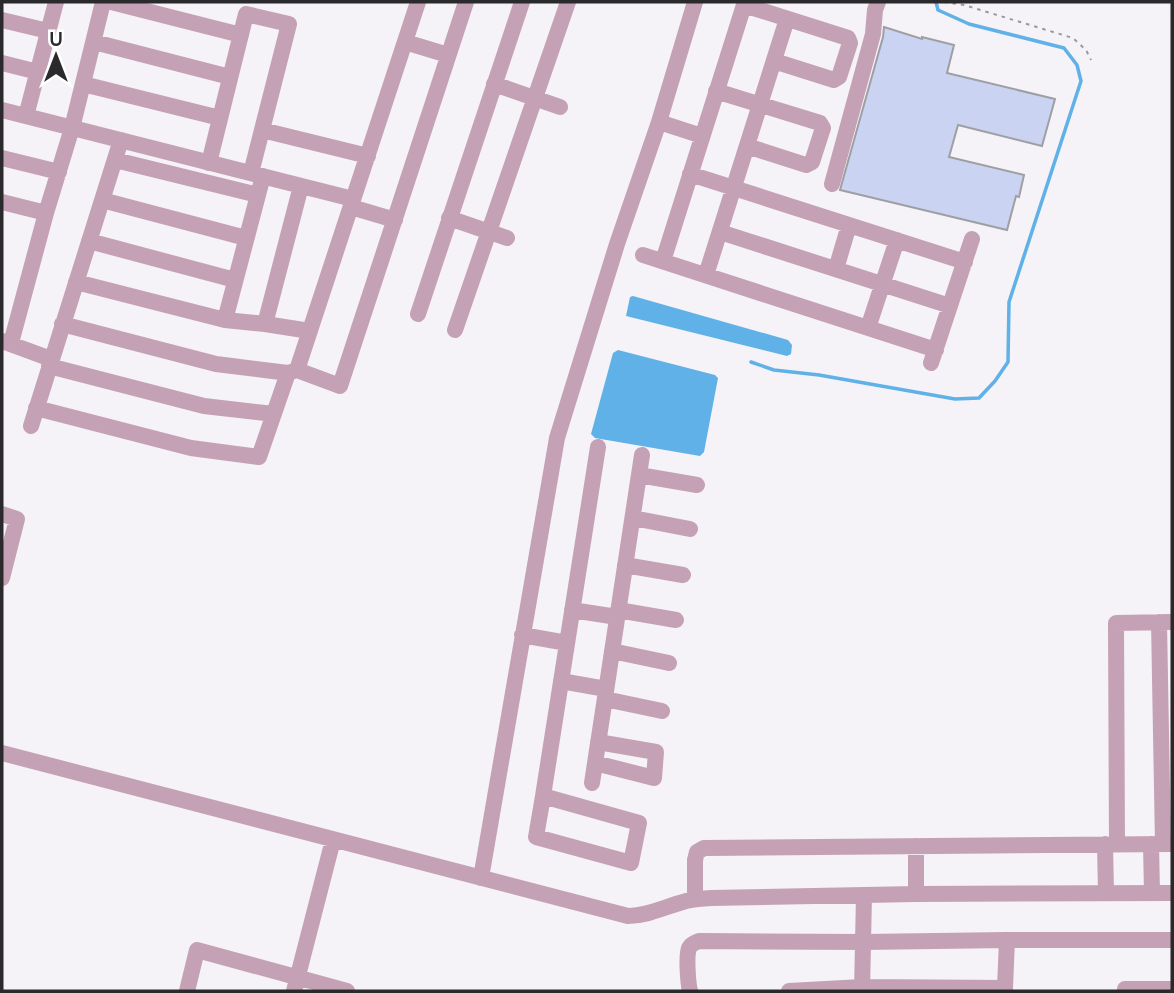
<svg xmlns="http://www.w3.org/2000/svg" width="1174" height="993" font-family="Cabin,sans-serif">
	<style>
		.water { fill: #5fb1e7 }
		.lines { fill: none; stroke-linecap: round; stroke-linejoin: round }
		.stream { stroke: #5fb1e7; stroke-width: 3.5 }
		.building { fill: #cbd3f3; stroke: #9e9fa3; stroke-width: 2 }
		.path { stroke: #9b999c; stroke-width: 2; stroke-dasharray: 3.5 5; stroke-linecap: butt }
		.minor { stroke: #c5a1b5; stroke-width: 16 }
	</style>
	<rect width="100%" height="100%" fill="#f5f3f7"/>
	<path class="water" d="M633,296L788,340L792,345L791,354L787,356L626,316L630,297Z
		M618,350L715,375L718,378L704,452L700,456L595,438L591,434L613,353Z"/>
	<g class="lines">
		<path class="stream" d="M751,362L774,370L819,375L955,399L979,398L995,381L1008,362L1009,302L1081,81L1077,65L1064,48L969,24L938,10L936,2"/>
	</g>
	<path class="building" d="M884,27L922,39V37L954,45L947,73L1055,99L1042,146L958,125L949,157L1024,175L1019,197L1016,196L1007,230L840,190L883,37Z"/>
	<g class="lines">
		<path class="path" d="M944,2L964,5L1073,38L1086,50L1091,60"/>
		<path class="minor" d="M111,2L241,35
			M2,20L48,31
			M94,42L230,77
			M405,42L448,55
			M2,63L38,72
			M83,84L220,118
			M494,84L560,107
			M716,91L820,123L823,128L812,162L806,165L747,146
			M2,110L353,199
			M26,116L56,2
			M659,122L702,136
			M262,130L368,156
			M2,158L59,172
			M115,160L258,195
			M209,163L246,14L289,24L251,173
			M690,174L965,262
			M832,184L873,34L875,10L878,2
			M102,200L246,238
			M2,202L46,213
			M351,207L395,220
			M449,218L507,238
			M720,232L950,306
			M89,241L235,280
			M643,255L936,350
			M663,261L744,5L848,38L850,43L839,77L834,80L774,61
			M836,269L849,225
			M706,275L787,19
			M76,282L225,320L265,324L310,331
			M418,314L522,2
			M225,320L263,176
			M62,324L216,364L288,373
			M265,324L301,186
			M868,328L897,240
			M455,330L568,2
			M2,341L51,359
			M11,343L46,213L72,128L103,2
			M931,363L972,239
			M49,366L204,406L274,414
			M297,370L340,386L466,2
			M36,408L191,448L259,457L288,373L297,370L418,2
			M31,426L121,140
			M639,475L697,485
			M2,514L17,519L2,578
			M633,518L690,529
			M625,565L683,575
			M572,610L617,617
			M618,610L676,620
			M1159,622L1163,844
			M522,635L567,643
			M612,651L669,663
			M561,681L606,689
			M605,699L662,711
			M2,753L628,916C647,916 664,907 683,902C692,899 701,899 711,898L916,894L1172,893
			M595,763L654,778L656,752L598,742
			M592,783L642,455
			M543,796L639,823L631,863L536,837L543,796L598,447
			M1105,844L1106,893
			M1117,844L1116,623L1172,622
			M1151,844L1152,893
			M916,846V894
			M481,878L557,438L617,244L659,122L695,2
			M695,899V860L697,852L704,848L1172,844
			M1125,989H1172
			M187,991L197,950L347,991
			M294,991L333,840
			M690,991C688,983 686,956 689,948C692,943 695,943 699,941L864,942L1007,940H1172
			M789,991L862,987L1005,988L1007,940
			M862,991L864,895"/>
	</g>
	<rect width="1174" height="993" fill="none" stroke="#2a292b" stroke-width="7"/>
	<g transform="translate(56 56)" stroke="#ffffff" stroke-width="5" paint-order="stroke">
	<path d="M0-5L12 26L0 18L-12 26Z" fill="#2a292b"/>
	<text y="-10" font-size="19" font-weight="bold" text-anchor="middle" fill="#2a292b">U</text>
	</g>
</svg>
